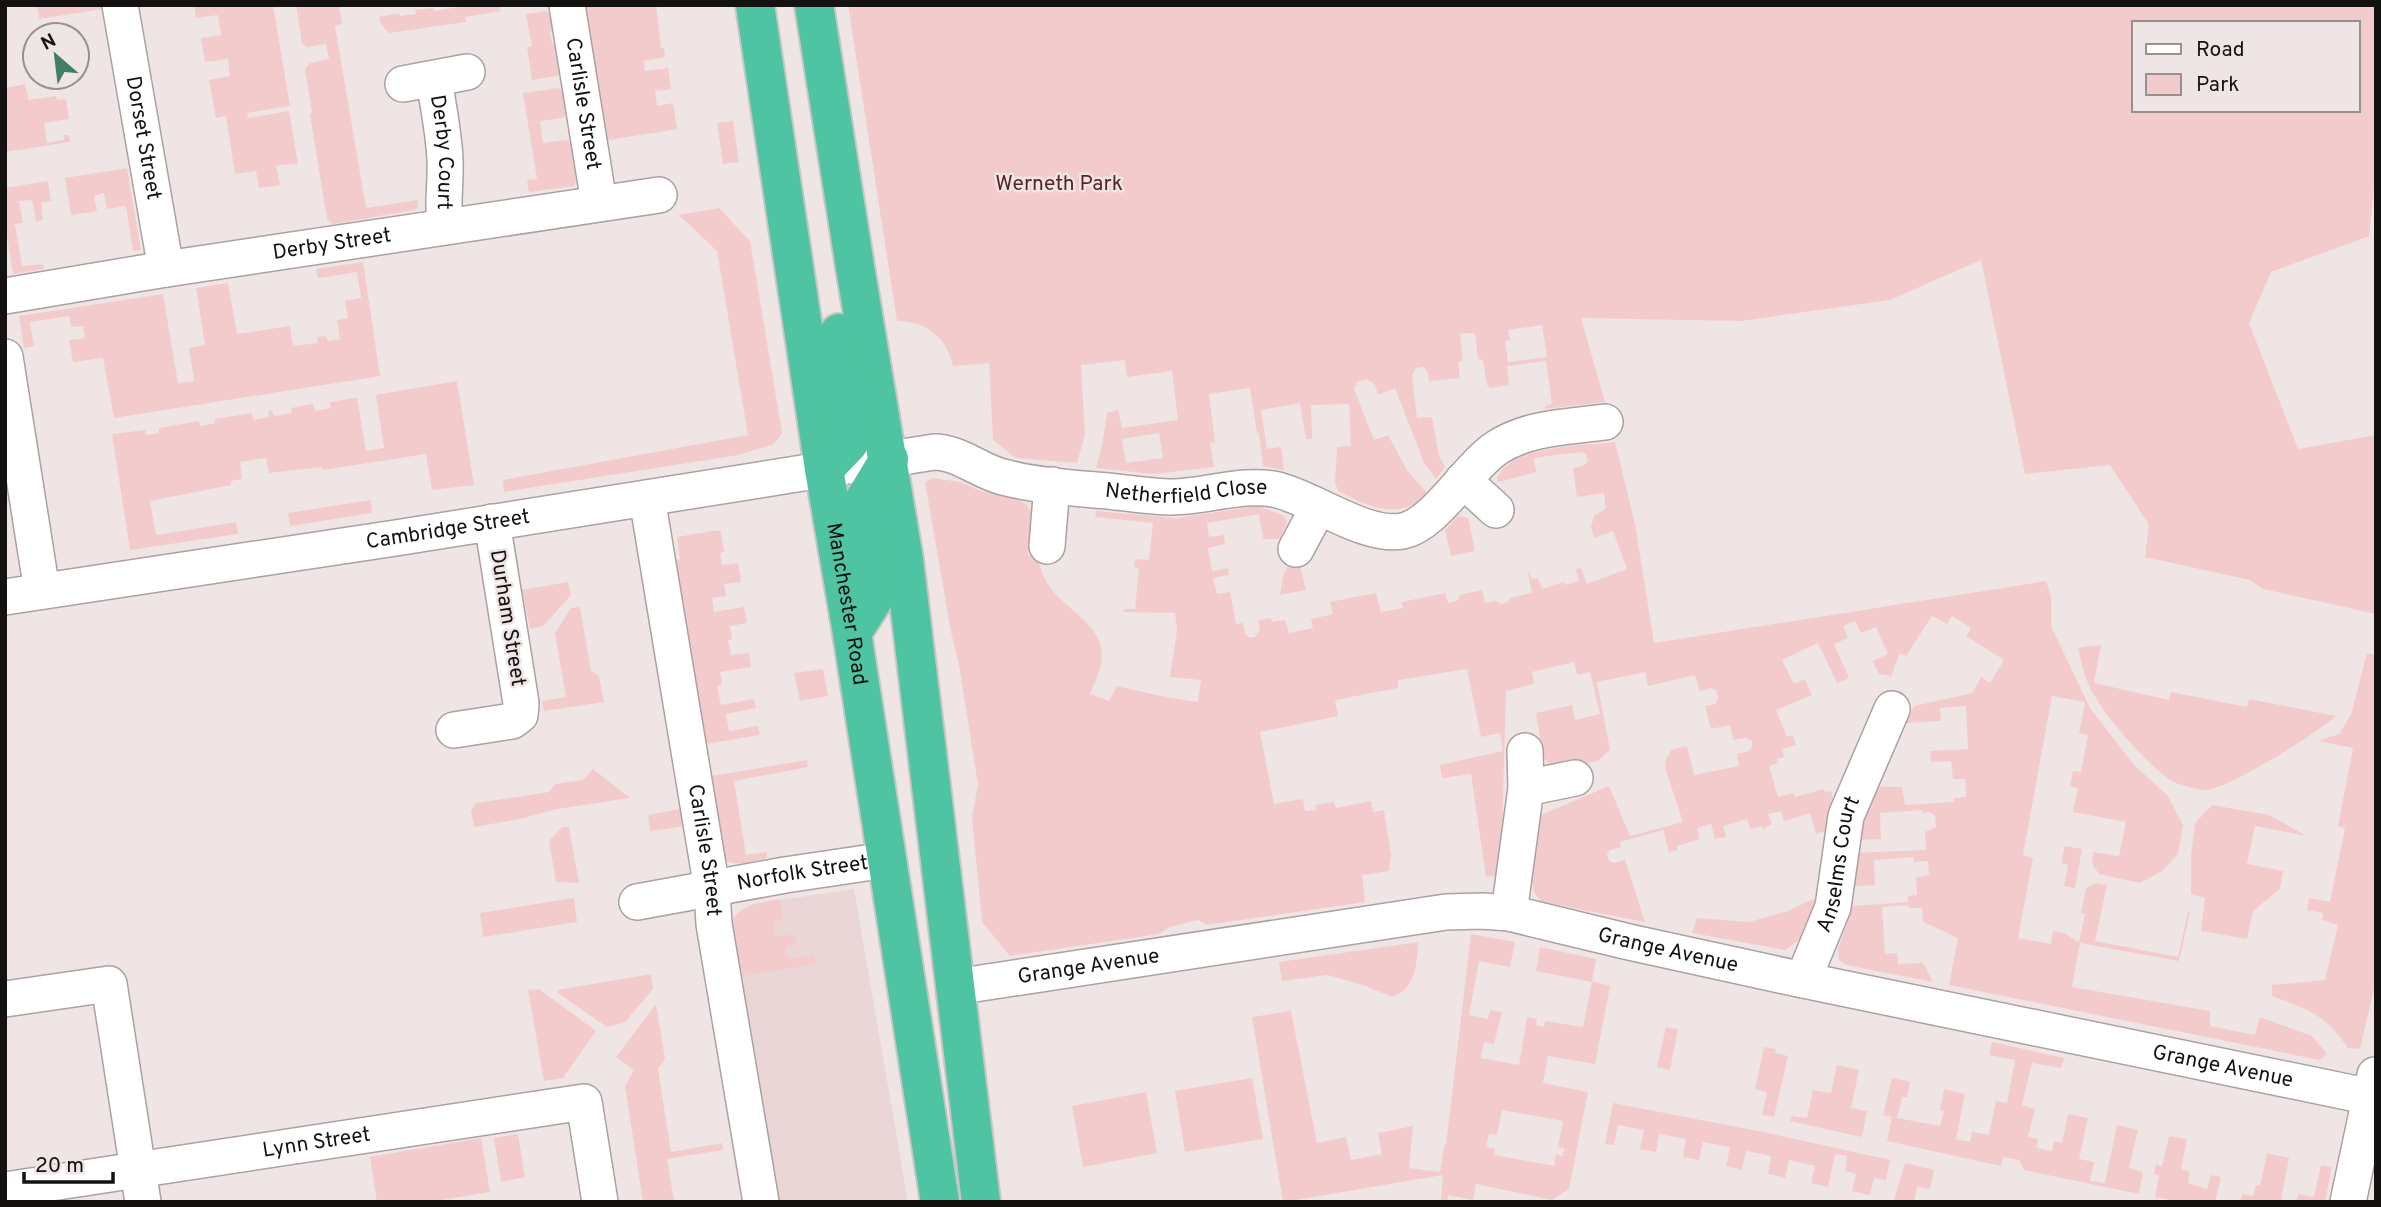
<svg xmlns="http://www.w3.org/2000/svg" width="2381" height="1207" font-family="Overpass,sans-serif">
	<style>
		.built { fill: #ead6d6 }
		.green { fill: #f3cbcc; fill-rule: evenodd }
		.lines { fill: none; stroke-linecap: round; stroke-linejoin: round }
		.minor-casing { stroke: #aca1a2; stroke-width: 38 }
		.highway-casing { stroke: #c7c6c6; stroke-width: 42 }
		.minor { stroke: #fff; stroke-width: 35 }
		.highway { stroke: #4fc4a2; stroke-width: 38 }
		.labels { text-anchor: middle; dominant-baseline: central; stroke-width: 5; stroke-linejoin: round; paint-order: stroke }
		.street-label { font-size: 21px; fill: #141111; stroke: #f0e5e5 }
		.park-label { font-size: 21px; fill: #572227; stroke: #f0e5e5 }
	</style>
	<rect width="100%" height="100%" fill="#f0e5e5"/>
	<path class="built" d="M854,889L908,1202H780L773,1182L729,929L734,917L742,909L753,904Z"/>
	<path class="green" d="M37,5H101L102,9L39,19Z
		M194,5H273L290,106L247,113L248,118L289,111L298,164L276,165L280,185L259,188L256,171L235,174L226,116L216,118L209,80L230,76L228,59L205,62L201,38L221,35L218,15L196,18Z
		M296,5H339L342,24L335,26L366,208L418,200V208L414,210L333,224L327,219L310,115L312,112L305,69L310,63L329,59L326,44L307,47L302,43Z
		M472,5H499L500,11L465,17L466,22L389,33L381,24L379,17L399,13L400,16L416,14L415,10L433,8L434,11Z
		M581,5H656L661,48H664L665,57L644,61L645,71L668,68L671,89L655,91L657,106L673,103L677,129L603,141Z
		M848,5H2376V170L2369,236L2271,272L2249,323L2298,449L2376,435V614L2263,589L2250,580L2145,557L2149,525L2110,465L2025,474L1981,260L1890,300L1741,321L1581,318L1605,402L1545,409V406L1552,404L1546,361L1507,366L1509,385L1490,388L1487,385L1483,360L1478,359L1475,333L1460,334L1463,361L1458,362L1460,378L1429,381L1428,373L1424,367L1416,368L1412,375L1417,418L1432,417L1439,456L1445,467L1436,479L1424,463L1395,388L1378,395L1375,385L1367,379L1357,382L1354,389L1374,440L1388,435L1407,470L1427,493C1400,522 1369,507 1338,491L1335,482L1337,447L1351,446L1349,404L1311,405L1312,439H1306L1300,403L1261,410L1267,449L1281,447L1284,470L1263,466L1259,433H1257L1250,388L1209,394L1215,442L1210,443L1214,467L1154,474L1096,468L1102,446L1107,413L1118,410L1122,428L1178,420L1172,371L1127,377L1125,360L1081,365L1085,434L1077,463L1016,458L993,440L989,363L953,366C946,337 927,321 897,321ZM2134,23H2358V110H2134ZM1542,325L1547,357L1508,362L1505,341L1510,340L1508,330ZM1159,433L1163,458L1126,463L1122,439Z
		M546,11L551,14L553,30L550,33L552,43L556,46L560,74L557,76L532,80L527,47L532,46L526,14Z
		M25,84L29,100L56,96L57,100L66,99L69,119L44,123L47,143L64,140V135H69L70,142L5,152V88Z
		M559,88L562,91L566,115L563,118L540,121L543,143L567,140L571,143L576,181L574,186L529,192L527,180L537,179L523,93Z
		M733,121L739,162L723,164L717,123Z
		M127,168L141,250L133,251L126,206L107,209L104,193L94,196L97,211L71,215L65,178Z
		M48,181L51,201L41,203L43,220L36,221L32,200L19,201L23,223L15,224L22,266L43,264L44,269L13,274L5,224V188Z
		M719,208L750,241L782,433L774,444L738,455L504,492L503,480L748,435L717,251L679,215Z
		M363,262L380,376L114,418L103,358L73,362L69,340L85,338L83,326L71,327L69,316L30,322L34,346L24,348L19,316L163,294L178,383L194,381L189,348L205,345L196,288L228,283L237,334L290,326L293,346L318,343L317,337L326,336L328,341L340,339L337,320L348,318L345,301L361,298L357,272L318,278L316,269Z
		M457,381L474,485L432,490L426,454L323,470L322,467L269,473L266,458L240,462L242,479L231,481V485L150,501L156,535L236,522L238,534L130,550L112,434L145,430L146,435L159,433V428L199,421L200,426L215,423V419L252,413L253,420L269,417L268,411H272L274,416L292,413L291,408L313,404L315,411L331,408L330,402L354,398H357L366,451L384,448L376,395Z
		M1615,442L1635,524L1654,643L2046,581L2051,596V626L2090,708L2134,765L2167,795L2183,825L2178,854L2162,871L2140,883L2099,874L2092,864L2093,852L2119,856L2126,822L2073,812L2078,788L2070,786L2073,771L2081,772L2088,735L2079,733L2085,702L2052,696L2023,855L2033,858L2018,938L2051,944L2053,931L2064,933L2079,942L2085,914L2081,913L2086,888L2096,883L2107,885L2095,941L2178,957L2188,912H2190L2179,961L2080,943L2072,987L2210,1011V1026L2255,1035L2260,1017L2312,1036L2327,1054L2320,1060L1949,985L1958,938L1923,922L1922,908H1909L1908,905L1882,907L1885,954L1897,953L1898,964L1923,963L1933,982L1846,965L1839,960L1838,949L1853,906L1908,902V896L1917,895L1916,877L1929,875L1928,861L1914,862V857L1874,860L1875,885L1848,887L1853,853L1926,850L1925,832L1936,827L1935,816L1930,812L1923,813L1922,810L1880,813L1881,839L1854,840L1871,786L1902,787L1905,805L1954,802V798L1966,797L1965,779H1953L1951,761L1931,762L1930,751L1968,749L1966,706L1940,708L1941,721L1905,723L1914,706L1973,693L1981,677L1990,683L2004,660L1966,636L1971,628L1952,616L1947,624L1932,616L1906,656L1900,653L1891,676L1879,674L1873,661L1888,654L1876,627L1861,633L1855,621L1843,626L1848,638L1834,644L1849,678L1837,683L1818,643L1782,660L1794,684L1805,679L1812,695L1776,710L1787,737L1793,735L1796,745L1782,749L1784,757L1777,759L1778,763L1769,766L1778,797L1793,793L1795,797L1824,789L1825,792L1831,791L1833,800L1825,831L1816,834L1810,813L1784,821L1781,811L1768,814L1772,824L1763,829L1762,826L1750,829L1747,819L1723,826L1726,837L1715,839L1711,824L1697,828L1700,839L1677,846L1678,850L1669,852L1663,830L1620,842L1621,847L1610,850L1607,854L1609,861L1614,863L1625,860L1645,922L1542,902L1535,894L1532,884L1535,823L1543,814L1609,786L1630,836L1683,822L1666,771L1665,761L1671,750L1687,746L1694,775L1739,766L1737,754L1749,751L1752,747V741L1746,738L1733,740L1730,725L1711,729L1705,706L1715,704L1718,699L1717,691L1711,688L1700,691L1695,675L1648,686L1645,672L1597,682L1610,750L1598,761L1554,769L1543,757L1536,713L1572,705L1575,720L1600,714L1590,672L1577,675L1574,662L1532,672L1534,684L1506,691L1501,874L1486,877L1471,774L1442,778L1440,765L1503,751L1500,733L1481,737L1467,669L1398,680V688L1335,700L1338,716L1260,732L1274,804L1303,799L1305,811L1316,810L1315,805L1334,802L1336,808L1371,801L1373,812L1384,810L1391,855L1389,871L1362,875L1365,902L1207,925L1198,920L1170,927L1159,934L1010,956L982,922L972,817L978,785L959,665L951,632L925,482L933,478L960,482L980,491L1017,499L1027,505L1031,511L1028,556H1037C1040,567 1043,578 1050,587C1066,610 1103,625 1102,657C1101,670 1095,682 1090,694L1109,701L1117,686L1170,698L1198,702L1201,680L1170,677L1177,630L1175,613L1123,612L1124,609H1135L1139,568L1134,567L1135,559L1149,560L1153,523L1095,517L1096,511L1176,518L1259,506L1284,516L1287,521L1280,539H1263L1259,514L1207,523L1209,537L1224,535L1225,544L1208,548L1212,571L1228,568L1229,575L1213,578L1217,594L1230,592L1236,624L1243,623L1245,634L1250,638L1256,636L1260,630L1258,621L1271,618L1272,622L1285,620L1289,633L1313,628L1311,619L1333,614L1330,602L1376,593L1381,612L1403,608L1402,602L1445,593L1448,603L1459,600V595L1482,590L1485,603L1496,601L1501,604L1507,603L1510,598L1532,593L1527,568L1532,580L1538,578L1542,589L1564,582L1565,585L1579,581L1576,569L1581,568L1587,584L1627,569L1613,531L1594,538L1591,527L1594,516L1606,508L1604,493L1577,497L1573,468L1583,466L1588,461L1586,454L1580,452L1534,458L1536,472L1498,482L1497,478C1512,445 1582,446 1615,442Z
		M371,500L372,513L290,526L288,513Z
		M1458,516L1468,518L1475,551L1451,556L1445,530Z
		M718,530L721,532L724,552L720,553L722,565L738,563L741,582L724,584L726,596L712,598L714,612L744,607L747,623L730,626L732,639L728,640L731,655L749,653L751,667L720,672L722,684L717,686L721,705L754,699L756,708L726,714L729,731L758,726L760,735L700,745L670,562L680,559L677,537Z
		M1290,560L1300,565L1306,590L1280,595L1283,576Z
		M568,582L571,595L543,626L530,629L522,590Z
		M580,607L591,671L599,676L604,702L544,711L542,701L566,697L555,633L571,608Z
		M2101,645L2094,683L2169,700L2171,692L2247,707L2249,699L2336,716C2319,732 2225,791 2205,790C2197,789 2182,786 2174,782C2149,768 2097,708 2087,681C2083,671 2081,660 2078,649L2082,647Z
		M2367,653L2376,655V980L2360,1049L2348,1048C2325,1014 2309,1010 2272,996V985L2325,980L2338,925L2322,920L2323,913L2307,910L2309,898L2330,902L2345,828L2338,826L2353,748L2318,741L2339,734L2351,715Z
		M823,669L828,696L800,701L794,673Z
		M807,760L808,767L734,781L746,855L767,852V858C753,861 736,868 723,859L705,777Z
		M593,769L630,798L557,809L520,819L474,827L471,811L476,803L549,792L555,784L583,780Z
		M2212,805L2269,815L2307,836L2255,826L2247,864L2283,871L2280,889L2253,911L2247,939L2201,931L2205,898L2191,894V855L2195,823Z
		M684,808L686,826L650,831L648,815Z
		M562,827H569L579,883L556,882L549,841Z
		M2065,846L2082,849L2075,888L2064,886L2068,865L2061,863Z
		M574,898L577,922L483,937L480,913Z
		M780,899L783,920L773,922L775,937L795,934L796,944L786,946L788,959L814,955L816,964L736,977C729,925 719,908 780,899Z
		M1813,899L1818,902L1816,922L1808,919L1799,940L1785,950L1692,933L1697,918L1749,922L1788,911Z
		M1471,934L1515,942L1510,967L1479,961L1469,1015L1488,1019L1490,1010L1502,1012L1494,1044L1484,1042L1481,1058L1519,1065L1527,1017L1537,1019L1536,1025L1544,1027L1545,1021L1583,1027L1592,982L1536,971L1540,947L1596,959L1592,981L1610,986L1595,1064L1548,1056L1543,1083L1588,1092L1569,1189L1552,1200L1476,1184L1473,1200L1448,1195L1447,1202H1441L1443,1175L1283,1202L1252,1017L1291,1011L1317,1143L1346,1137L1351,1160L1382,1154L1378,1133L1413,1126L1409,1168L1440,1172L1444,1146L1446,1145ZM1502,1110L1563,1121L1558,1147L1564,1148L1563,1156L1556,1155L1554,1166L1494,1155L1495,1149L1486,1147L1489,1134L1497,1135Z
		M1419,942C1415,966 1418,987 1392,997L1363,985L1327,975L1282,981L1279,962Z
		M651,974L653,989L625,1022L607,1027L558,993V990Z
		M539,989L596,1031L563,1078L544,1081L528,990Z
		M656,1004L665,1059L658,1069L671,1152L722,1143L723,1150L667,1159L674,1201L643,1202L625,1086L634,1070L616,1057Z
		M1666,1027L1678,1029L1670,1070L1657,1067Z
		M1992,1042L2064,1058L2061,1068L2032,1063L2022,1105L2035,1109L2028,1137L2038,1139L2036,1148L2052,1151L2054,1141L2062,1143L2068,1114L2088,1118L2079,1159L2094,1162L2090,1181L2105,1183L2117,1125L2138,1130L2129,1168L2143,1172L2139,1194L2024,1170L2019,1160L2003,1157L2001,1166L1887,1141L1892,1117L1883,1115L1892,1078L1910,1082L1907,1097H1902L1897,1118L1940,1126L1944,1111L1940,1110L1944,1089L1965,1094L1956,1139L1970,1142L1972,1132L1989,1135L1996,1101L2007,1103L2015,1060L1989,1055Z
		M1764,1047L1776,1049L1775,1053L1788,1056L1774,1117L1762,1115L1767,1092L1755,1089Z
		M1837,1065L1859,1070L1851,1108L1867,1111L1862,1137L1790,1121L1792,1116L1807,1118L1813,1090L1831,1093Z
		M1252,1078L1263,1139L1185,1152L1175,1091Z
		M1146,1092L1157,1153L1083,1167L1072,1106Z
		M1613,1103L1763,1132L1890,1160L1886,1180L1874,1178L1870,1195L1852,1191L1856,1174L1845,1171L1847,1156L1835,1154L1828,1187L1811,1183L1815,1166L1789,1160L1785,1178L1768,1174L1771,1156L1746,1151L1742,1170L1726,1166L1730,1147L1703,1142L1699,1160L1683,1157L1686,1139L1659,1134L1656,1152L1640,1149L1644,1130L1618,1125L1614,1145L1605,1144Z
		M518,1134L525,1177L501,1182L494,1138Z
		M2169,1136L2187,1139L2181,1169L2190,1172L2188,1183L2207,1189L2211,1175L2221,1177L2215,1202H2180L2155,1197L2159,1175L2154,1174L2156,1164L2162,1166Z
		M481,1138L490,1192L430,1202H377L370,1157Z
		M2267,1153L2289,1158L2281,1199L2291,1202H2240L2242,1194L2253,1196L2256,1185L2260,1186Z
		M1905,1163L1934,1170L1930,1189L1917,1187L1914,1202L1894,1200Z
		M2321,1165L2332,1167L2325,1202H2296L2298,1194L2314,1197Z"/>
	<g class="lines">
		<g class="minor-casing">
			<g id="minor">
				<path id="s1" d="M120,5L166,269"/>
				<path id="s2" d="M567,5L599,203"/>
				<path id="s3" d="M434,79C438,106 444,133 445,160C446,182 442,204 445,226"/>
				<path d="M403,84L467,72"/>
				<path id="s4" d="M5,296L166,269L659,195"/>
				<path d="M5,357L42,591"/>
				<path d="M1463,480L1496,510"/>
				<path id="s5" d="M647,498L712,889L714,924L761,1202"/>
				<path d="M1047,546L1052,485"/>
				<path d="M1296,549L1318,508"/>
				<path id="s6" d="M5,597L402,537L934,452C959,452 979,471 1003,477C1037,486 1074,488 1108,491C1129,493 1151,497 1172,497C1207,497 1243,482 1278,490C1314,499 1365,538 1403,531C1436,524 1468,466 1498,447C1530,427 1568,427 1605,422"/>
				<path d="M454,730L512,721L520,715L521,703L492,522"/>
				<path d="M1526,788L1575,778"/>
				<path id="s7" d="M637,902L785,875L886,860"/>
				<path d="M1509,913L1526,788L1525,751"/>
				<path id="s8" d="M1803,980L1833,907L1846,816L1892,709"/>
				<path id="s9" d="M955,987L1446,912L1482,911L1509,913L1629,942L1803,980L2376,1098"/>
				<path d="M5,999L109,984L143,1202"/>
				<path id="s10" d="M5,1190L584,1102L600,1202"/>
				<path d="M2348,1202L2375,1075"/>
			</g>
		</g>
		<g class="highway-casing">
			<g id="highway">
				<path id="s11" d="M755,5L824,469L852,633L940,1202"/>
				<path d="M814,5L855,267L904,560L981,1202"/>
				<path d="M824,469L849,443L850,398L839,333"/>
				<path d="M852,633L873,600L860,507L889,459"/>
			</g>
		</g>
		<use href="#minor" class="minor"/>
		<use href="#highway" class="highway"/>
	</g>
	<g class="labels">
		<g class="street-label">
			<text stroke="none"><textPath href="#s2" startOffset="100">Carlisle Street</textPath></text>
			<text stroke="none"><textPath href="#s1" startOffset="135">Dorset Street</textPath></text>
			<text stroke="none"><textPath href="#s3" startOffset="74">Derby Court</textPath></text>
			<text stroke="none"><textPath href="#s4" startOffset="331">Derby Street</textPath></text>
			<text stroke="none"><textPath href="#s6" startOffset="1199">Netherfield Close</textPath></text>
			<text stroke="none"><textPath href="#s6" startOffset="448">Cambridge Street</textPath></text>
			<text stroke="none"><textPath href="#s11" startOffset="606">Manchester Road</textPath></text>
			<text transform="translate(507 618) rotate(81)">Durham Street</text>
			<text stroke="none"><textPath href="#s5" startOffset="357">Carlisle Street</textPath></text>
			<text stroke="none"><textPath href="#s8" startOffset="122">Anselms Court</textPath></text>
			<text stroke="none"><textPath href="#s7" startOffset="168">Norfolk Street</textPath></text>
			<text stroke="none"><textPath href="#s9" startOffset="723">Grange Avenue</textPath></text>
			<text stroke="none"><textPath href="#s9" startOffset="135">Grange Avenue</textPath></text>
			<text stroke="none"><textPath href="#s9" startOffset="1290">Grange Avenue</textPath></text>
			<text stroke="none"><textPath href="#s10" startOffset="315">Lynn Street</textPath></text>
		</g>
		<g class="park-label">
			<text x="1059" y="184">Werneth Park</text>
		</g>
	</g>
	<rect width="2381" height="1207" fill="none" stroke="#141111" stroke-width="14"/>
	<rect x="2132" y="21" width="228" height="91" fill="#f0e5e5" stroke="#989090" stroke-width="2"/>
	<rect x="2146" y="44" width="35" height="10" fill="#ffffff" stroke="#989090" stroke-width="2"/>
	<text x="2196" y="56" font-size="21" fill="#141111">Road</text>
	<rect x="2146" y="74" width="35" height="21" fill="#f3cbcc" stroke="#989090" stroke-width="2"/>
	<text x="2196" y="91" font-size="21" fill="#141111">Park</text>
	<g transform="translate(56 56) rotate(332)"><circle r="33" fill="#f0e5e5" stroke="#989090" stroke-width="2"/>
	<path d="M0-5L12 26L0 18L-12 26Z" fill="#407e6a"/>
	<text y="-10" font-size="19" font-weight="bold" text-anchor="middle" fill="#141111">N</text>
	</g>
	<path d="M24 1172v10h89v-10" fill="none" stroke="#141111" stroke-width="3.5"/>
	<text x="35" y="1172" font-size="21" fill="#141111" stroke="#f0e5e5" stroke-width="5" paint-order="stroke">20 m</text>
</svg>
